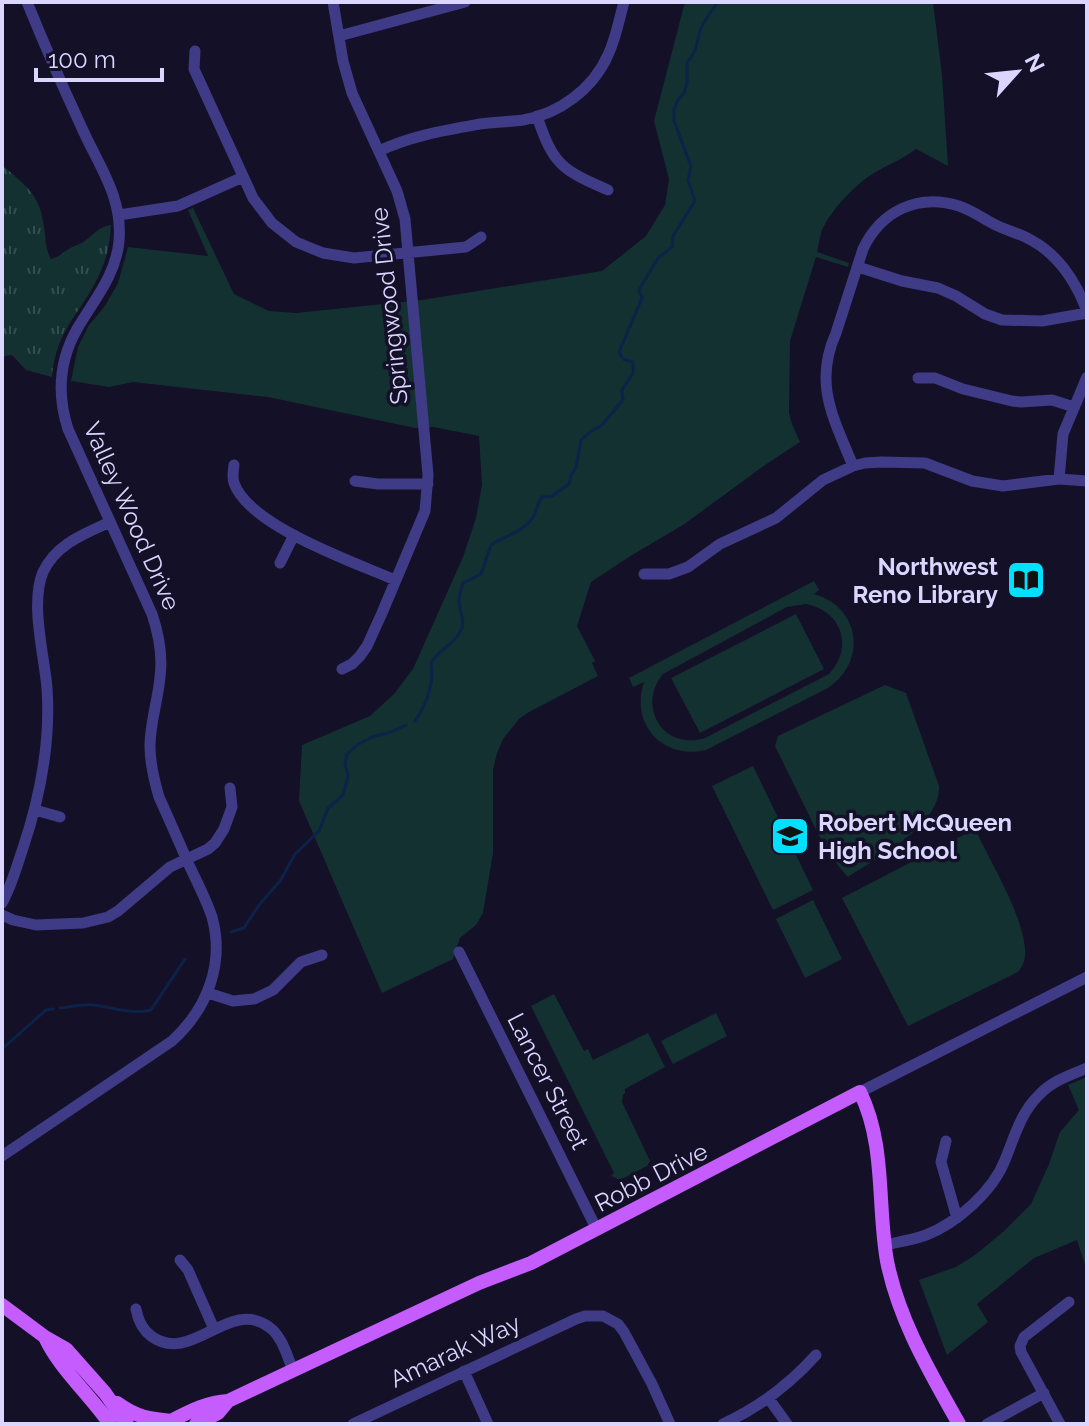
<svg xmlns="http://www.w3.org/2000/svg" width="1089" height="1426" font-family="Raleway,sans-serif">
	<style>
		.green { fill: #133131; fill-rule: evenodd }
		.park { fill: url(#park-tufts) }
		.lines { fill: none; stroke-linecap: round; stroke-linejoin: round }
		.stream { stroke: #0c2249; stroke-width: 3 }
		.minor { stroke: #3f3b86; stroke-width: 11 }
		.major { stroke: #c55dfe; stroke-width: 14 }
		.labels { text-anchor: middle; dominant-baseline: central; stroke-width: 7; stroke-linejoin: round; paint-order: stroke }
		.street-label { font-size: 24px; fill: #dbd6ff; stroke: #141027 }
		.poi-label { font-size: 24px; font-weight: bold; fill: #dbd6ff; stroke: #141027; text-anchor: end }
	</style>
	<defs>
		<pattern id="park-tufts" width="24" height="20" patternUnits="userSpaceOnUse" patternTransform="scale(2)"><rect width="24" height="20" fill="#133131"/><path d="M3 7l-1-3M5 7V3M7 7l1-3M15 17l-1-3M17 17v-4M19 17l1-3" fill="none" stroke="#354e50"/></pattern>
	</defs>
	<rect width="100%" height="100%" fill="#141027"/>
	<path class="green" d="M685,2H933L942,75L948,166L916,149C902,160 886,165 871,175C854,186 828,213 821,233C819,239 819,246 817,252L849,263L848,267L816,257L790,341L789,413L792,424L800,442L765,465L683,525L632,555L591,582L577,626L595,661L592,663L598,676L529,712L519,719L503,739L497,753L493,770V853L483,913L476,925L460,938L453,959L382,993L299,801L302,745L370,716L394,694L413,669L463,557L476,518L482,485L479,436L433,427L415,428L268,397L133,382L109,387L71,381L78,347L89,325L105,306L118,283L128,247L208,256L188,210L193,208L234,294L269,311L296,313L422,300L602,271L646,236L665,205L669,179L654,121Z
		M814,581L819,590L814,594C860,607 868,661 828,688L706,750C662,760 630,724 644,682L633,687L629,678ZM806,604C842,611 854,647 829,674L705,738C664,751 636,707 663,674L787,607Z
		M796,614L824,669L700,733L671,678Z
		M885,685L906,693L939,786C941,825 877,858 848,877L828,854L775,746L778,736Z
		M753,766L813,890L773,910L712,786Z
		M975,829C991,863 1021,911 1025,948C1026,957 1024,965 1018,972L908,1026L842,898Z
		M813,900L842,959L805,978L776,919Z
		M554,994L584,1051L588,1049L593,1060L648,1033L665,1067L625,1089V1093L623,1095L622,1102L650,1161L647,1166L620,1180L611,1176L614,1173L531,1006Z
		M716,1013L727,1036L673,1064L661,1041Z
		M1087,1077V1271L1077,1240L1034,1258L977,1304L988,1322L947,1355L919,1280L956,1267L975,1255L1003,1232L1031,1204L1049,1164L1060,1132L1079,1110L1068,1085Z"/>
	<path class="park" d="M2,165C26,186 40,194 44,227C46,238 45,249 51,259C59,257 62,253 69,249C73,246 78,245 82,243C93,236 97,227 111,225C110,240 108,254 102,268C85,311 56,326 52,377L26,370L12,355L5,356L2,358Z"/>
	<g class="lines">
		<path class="stream" d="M415,721C426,705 435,682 431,663C439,649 456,644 462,628C465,619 460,612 459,602C459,596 461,589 463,583L481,574L491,545C504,536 521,533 531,520C537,513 536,505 542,497L552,496L569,484L571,475L576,468L581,440L590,432L602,425L623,400L622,390L633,373V362L623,359L619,352L642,298L639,290L658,258L672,247L673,236L695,201L688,180L691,166L674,121V109L678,100L684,93L687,82V62C697,52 696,44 700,31C703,21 712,11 718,2
			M231,932L244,928L259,905L280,881L295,854L319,831L328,808L343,795L348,776L345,764L347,754L357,745L372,737L391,732L406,725
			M60,1008C70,1007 82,1004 93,1005C113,1007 130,1015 151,1010L185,959
			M2,1049L46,1010L53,1009"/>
		<path class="minor" d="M333,2L343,61L352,93L397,191L405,219L428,475L425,511L382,613L367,646L360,656L352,664L342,669
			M339,36L465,2
			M195,51L194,69L253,198L272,223L296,242L323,253L354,258L466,247L481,237
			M537,116C553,165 562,170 608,190
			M379,151C410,136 446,130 480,124C494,122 509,122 523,120C559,114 593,89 608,55C616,38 619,20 624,2
			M119,215L178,206L243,177
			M858,267L902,281L938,288L956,296L985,314L1002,320L1042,321L1087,313
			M918,378H935L963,389L1012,401L1021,402L1052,400L1074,407
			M234,465C233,471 232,477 234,483C249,526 354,562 395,580
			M853,466C834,419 813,384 836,333L863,249C881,211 918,193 959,206C971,210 981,217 992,223C1004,230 1019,233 1031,240C1059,255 1076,282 1087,311
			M1059,479L1063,434L1087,377
			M355,481L378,484H428
			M280,563L294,535
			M644,574H669L688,567L720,544L776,518L823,480L853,466L865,463L881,462L925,463L972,481L1003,486L1059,479L1087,481
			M35,810L60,817
			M2,903C11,887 16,869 22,851C40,798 51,745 47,688C44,654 30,603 43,572C56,544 84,534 110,522
			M2,915L13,920L36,925L83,923L108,917L118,911L170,867L208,849L215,843L224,829L232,807L230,788
			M459,952L597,1230
			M208,993L233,1001L254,999L273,990L301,962L322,955
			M860,1092L1087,977
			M946,1141L941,1162L957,1218
			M2,1156L172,1041C207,1009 225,964 212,917C206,899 197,882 189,865C179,842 169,819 159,797C154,780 150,764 150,746C150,723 158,700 160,677C163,655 159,635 152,614L68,429C57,395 59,361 77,329C94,300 116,275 119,241C123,196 98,165 81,126C62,85 44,44 27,2
			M884,1245C898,1242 913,1240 926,1235C957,1223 993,1191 1005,1160C1014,1138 1021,1112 1039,1095C1052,1081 1070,1075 1087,1068
			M180,1260L188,1270L214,1329
			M136,1309C138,1320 143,1330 151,1336C191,1366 229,1297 269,1327C282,1336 287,1356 293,1370
			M464,1371L488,1424
			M769,1399L787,1424
			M353,1424L576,1319L585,1316H603L618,1324L624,1332L652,1384L670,1424
			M723,1424C760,1407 789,1385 816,1355
			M987,1424L1044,1393
			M1060,1424L1021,1352L1020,1346L1024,1337L1069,1302"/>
		<path class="major" d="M2,1305L45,1337L66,1349L105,1393L127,1424
			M45,1337C59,1368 90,1395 110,1424
			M117,1403C136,1417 149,1419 172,1421
			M165,1424C185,1414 205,1402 228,1401L479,1283L531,1263L860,1092C886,1145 877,1205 887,1261C899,1321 930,1372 959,1424
			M196,1424L218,1413L228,1401"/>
	</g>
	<defs>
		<g id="library-square" transform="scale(2)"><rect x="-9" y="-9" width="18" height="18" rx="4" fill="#02e0fe" stroke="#141027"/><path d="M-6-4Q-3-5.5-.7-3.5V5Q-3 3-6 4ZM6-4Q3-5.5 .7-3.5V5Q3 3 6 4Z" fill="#111"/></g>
		<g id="school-square" transform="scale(2)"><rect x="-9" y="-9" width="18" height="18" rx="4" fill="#02e0fe" stroke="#141027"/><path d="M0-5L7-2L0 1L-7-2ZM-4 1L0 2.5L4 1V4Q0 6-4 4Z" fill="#111"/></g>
	</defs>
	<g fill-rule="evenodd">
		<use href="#library-square" x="1026" y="580"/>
		<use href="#school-square" x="790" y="836"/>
	</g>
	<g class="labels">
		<g class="street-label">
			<text transform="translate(389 306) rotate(-96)">Springwood Drive</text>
			<text transform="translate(132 516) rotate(66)">Valley Wood Drive</text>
			<text transform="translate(548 1081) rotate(63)">Lancer Street</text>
			<text transform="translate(651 1177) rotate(-27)">Robb Drive</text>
			<text transform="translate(455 1351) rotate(-25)">Amarak Way</text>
		</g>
		<g class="poi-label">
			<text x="998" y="566">Northwest<tspan x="998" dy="28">Reno Library</tspan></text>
			<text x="818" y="822" text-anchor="start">Robert McQueen<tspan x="818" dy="28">High School</tspan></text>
		</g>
	</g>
	<rect width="1089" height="1426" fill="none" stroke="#dbd6ff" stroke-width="8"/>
	<g transform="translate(1017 72) rotate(63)" stroke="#141027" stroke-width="6" paint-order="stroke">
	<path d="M0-6L14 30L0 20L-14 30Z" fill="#dbd6ff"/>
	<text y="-12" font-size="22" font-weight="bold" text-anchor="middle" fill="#dbd6ff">N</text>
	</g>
	<path d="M36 68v12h126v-12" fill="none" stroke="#dbd6ff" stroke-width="4"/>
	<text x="48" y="68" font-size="24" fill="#dbd6ff" stroke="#141027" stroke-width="6" paint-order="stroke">100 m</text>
</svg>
